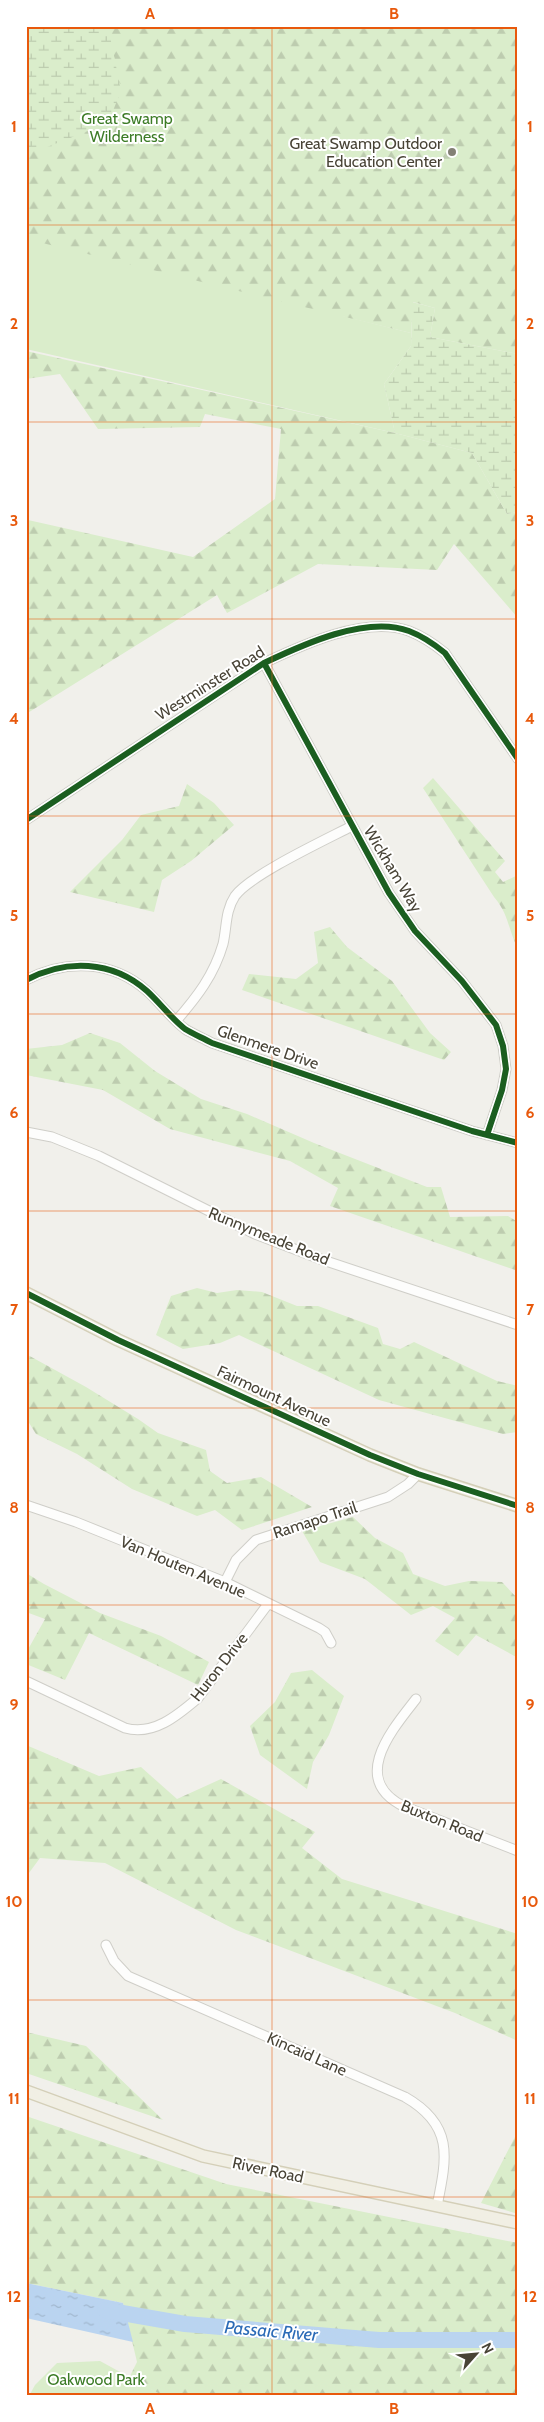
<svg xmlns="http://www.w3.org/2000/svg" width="544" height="2422" font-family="Cabin,sans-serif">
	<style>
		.green { fill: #daedcb }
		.forest { fill: url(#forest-firs) }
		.wetland { fill: url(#wetland-marsh) }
		.water { fill: url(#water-ripples) }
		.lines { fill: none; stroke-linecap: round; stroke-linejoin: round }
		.river { stroke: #bad4f0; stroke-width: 16 }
		.minor-casing { stroke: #cfcec8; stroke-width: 11 }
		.major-casing { stroke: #d4cfb8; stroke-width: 14 }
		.minor { stroke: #fdfdfc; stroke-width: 9 }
		.major { stroke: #f1efe4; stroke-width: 11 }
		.cycleway-casing { stroke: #fff; stroke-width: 9 }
		.cycleway { stroke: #1b5e20; stroke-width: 6 }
		.grid { fill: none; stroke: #e8590c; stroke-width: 1; stroke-opacity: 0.55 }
		.poi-dot { fill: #838075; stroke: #fff; stroke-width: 2 }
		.labels { text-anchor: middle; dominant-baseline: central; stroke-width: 4; stroke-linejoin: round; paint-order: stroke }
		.park-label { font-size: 16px; fill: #3d7c27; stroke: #fff }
		.poi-label { font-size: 16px; fill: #484336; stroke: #fff; text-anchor: end }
		.street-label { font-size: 16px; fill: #484336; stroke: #fff }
		.water-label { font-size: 18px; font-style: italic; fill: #2c6bb7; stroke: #fff }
		.neatline { fill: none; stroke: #e8590c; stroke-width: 2 }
		.grid-label { font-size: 16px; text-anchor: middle; font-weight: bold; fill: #e8590c }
	</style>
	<defs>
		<pattern id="forest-firs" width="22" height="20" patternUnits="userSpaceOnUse" patternTransform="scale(1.25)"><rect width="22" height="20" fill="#daedcb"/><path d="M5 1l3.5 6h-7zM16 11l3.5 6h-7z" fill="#bdccaf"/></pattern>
		<pattern id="wetland-marsh" width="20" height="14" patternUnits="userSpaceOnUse" patternTransform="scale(1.25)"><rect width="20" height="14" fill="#daedcb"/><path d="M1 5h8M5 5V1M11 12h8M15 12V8" fill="none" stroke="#bdccaf"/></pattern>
		<pattern id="water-ripples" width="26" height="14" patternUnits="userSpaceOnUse" patternTransform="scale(1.25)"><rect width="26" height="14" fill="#bad4f0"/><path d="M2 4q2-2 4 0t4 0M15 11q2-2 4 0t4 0" fill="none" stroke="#a1b7ce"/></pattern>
	</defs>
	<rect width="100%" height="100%" fill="#f1f0eb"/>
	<path class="green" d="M26,26H518L343,316L411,333V346L384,384L395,433L26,349Z
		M100,2361L164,2396H29L35,2385L57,2363Z"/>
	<path class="forest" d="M108,26H518V354L430,337L435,308L413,302L411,333L26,239V149L37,151L121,91Z
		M26,351L395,433L472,453L507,514L518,512V618L454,544L437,570L318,564L227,613L217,595L26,714V529L28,520L193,557L275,499L281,429L205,414L200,427L98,429L60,374L26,379Z
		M433,778L505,861L495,872L503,882L518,875V949C508,930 509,914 494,897L423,788Z
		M187,784L214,803L234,825L191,861L162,880L154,912L70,892L122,840L141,815L179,806Z
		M330,927L347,947L392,981L430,1033L451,1052L444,1060L242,990L249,974L296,979L318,963L314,932Z
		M90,1033L120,1043L155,1071L201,1099L247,1114L314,1143L427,1187H441L450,1217L508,1216L518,1222V1271L330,1206L338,1188L290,1161L170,1129L103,1090L26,1075V1049L62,1045Z
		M197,1288L217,1293L237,1290L262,1292L297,1306H318L378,1328L383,1344L400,1349L414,1342L497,1381L518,1386V1432L503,1434L379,1400L239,1335L220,1343L183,1349L156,1335L171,1296Z
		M26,1354L86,1387L138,1419L158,1433L206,1450L210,1471L227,1483L261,1477L312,1507L242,1530L215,1510L197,1516L132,1489L77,1454L36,1434L26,1418Z
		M353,1517L375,1538L403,1553L413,1574L445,1586L469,1581L502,1582L518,1599V1658L476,1635L458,1656L435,1641L455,1618L433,1606L411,1615L365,1579L320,1562L302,1531Z
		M26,1573L44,1584L100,1613L161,1636L209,1662L198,1685L89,1633L65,1680L26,1664V1653L45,1619L26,1612Z
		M312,1670L344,1696L329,1735L313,1762L307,1789L260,1755L250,1726L275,1702L291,1673Z
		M26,1745L99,1776L141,1767L177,1799L221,1779L315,1832L302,1848L342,1879L518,1934V2041L455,2013L236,1930L105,1863L40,1858L26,1877Z
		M26,2032L86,2046L163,2120L26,2073Z
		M26,2116L226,2184L518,2243V2396H164L129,2378L137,2362L123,2303L26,2283Z
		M518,2131V2214L481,2203Z"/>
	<path class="wetland" d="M26,26H108L121,91L108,123L37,151L26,149Z
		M412,302L435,308L430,337L518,354V512L507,514L472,453L395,433L384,384L411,346Z"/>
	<path class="water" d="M26,2283L123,2303L133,2342L26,2318Z"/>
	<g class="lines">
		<path class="river" d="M105,2310L185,2324L379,2340H518"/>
		<g class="minor-casing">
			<path id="minor" d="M264,663L389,893L415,931L462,981L496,1025L503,1046L506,1069L502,1090L487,1135
				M26,820L264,663C302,645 366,615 409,631C422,636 434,644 445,653L518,759
				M26,980C66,959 112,960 147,991C160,1003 171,1018 185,1029C193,1034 203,1038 212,1043L472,1131L518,1143
				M176,1021C197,997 214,975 223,944C227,927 225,911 235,896C250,875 325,840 352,826
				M26,1132L52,1137L99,1156L255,1234L323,1260L518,1325
				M26,1505L76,1522L225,1582L319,1628L325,1632L331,1643
				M225,1582L236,1560L256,1540L388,1497L408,1484L418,1474
				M26,1681L125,1728C153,1736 177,1716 198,1698L268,1604
				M416,1699C391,1731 349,1780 405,1807L518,1851
				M106,1945L114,1961L128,1976L405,2097C454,2125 447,2157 437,2206"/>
		</g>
		<g class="major-casing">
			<path id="major" d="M26,1293L118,1340L370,1455L418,1474L518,1506
				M26,2091L203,2156L518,2223"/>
		</g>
		<use href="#minor" class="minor"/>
		<use href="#major" class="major"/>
		<g class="cycleway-casing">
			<path id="cycleway" d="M264,663L389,893L415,931L462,981L496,1025L503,1046L506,1069L502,1090L487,1135
				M26,820L264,663C302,645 366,615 409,631C422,636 434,644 445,653L518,759
				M26,980C66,959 112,960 147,991C160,1003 171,1018 185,1029C193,1034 203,1038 212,1043L472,1131L518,1143
				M26,1293L118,1340L370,1455L418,1474L518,1506"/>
		</g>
		<use href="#cycleway" class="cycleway"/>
	</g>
	<path class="grid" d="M272,26V2396M26,225H518M26,422H518M26,619H518M26,816H518M26,1014H518M26,1211H518M26,1408H518M26,1605H518M26,1803H518M26,2000H518M26,2197H518"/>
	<circle class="poi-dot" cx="452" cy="152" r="5"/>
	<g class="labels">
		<g class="park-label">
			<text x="127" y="118">Great Swamp<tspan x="127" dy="18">Wilderness</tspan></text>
			<text x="96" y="2379">Oakwood Park</text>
		</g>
		<g class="poi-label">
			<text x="442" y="143">Great Swamp Outdoor<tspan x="442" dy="18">Education Center</tspan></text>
		</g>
		<g class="street-label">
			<text transform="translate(210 683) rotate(-32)">Westminster Road</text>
			<text transform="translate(393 869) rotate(59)">Wickham Way</text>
			<text transform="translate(268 1047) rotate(19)">Glenmere Drive</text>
			<text transform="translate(269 1236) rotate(22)">Runnymeade Road</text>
			<text transform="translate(274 1396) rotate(25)">Fairmount Avenue</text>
			<text transform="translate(315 1520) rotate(-18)">Ramapo Trail</text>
			<text transform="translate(183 1567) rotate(23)">Van Houten Avenue</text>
			<text transform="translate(219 1667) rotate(-52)">Huron Drive</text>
			<text transform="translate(442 1821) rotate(22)">Buxton Road</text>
			<text transform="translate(307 2054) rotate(24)">Kincaid Lane</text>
			<text transform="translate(268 2170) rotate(12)">River Road</text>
		</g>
		<g class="water-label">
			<text transform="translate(271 2331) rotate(5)">Passaic River</text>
		</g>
	</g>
	<rect width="544" height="2422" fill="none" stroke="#ffffff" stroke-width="55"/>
	<g transform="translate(476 2354) rotate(63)" stroke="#ffffff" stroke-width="4" paint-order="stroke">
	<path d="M0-4L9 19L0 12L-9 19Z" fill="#484336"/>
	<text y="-8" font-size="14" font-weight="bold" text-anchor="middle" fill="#484336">N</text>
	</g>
	<rect x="28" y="28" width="488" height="2366" class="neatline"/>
	<g class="grid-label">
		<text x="150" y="19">A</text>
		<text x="394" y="19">B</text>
		<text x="14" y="132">1</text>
		<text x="530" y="132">1</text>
		<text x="14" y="329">2</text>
		<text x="530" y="329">2</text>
		<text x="14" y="526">3</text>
		<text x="530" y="526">3</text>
		<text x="14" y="724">4</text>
		<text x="530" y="724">4</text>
		<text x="14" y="921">5</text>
		<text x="530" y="921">5</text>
		<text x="14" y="1118">6</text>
		<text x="530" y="1118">6</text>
		<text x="14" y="1315">7</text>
		<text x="530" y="1315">7</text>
		<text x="14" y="1513">8</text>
		<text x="530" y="1513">8</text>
		<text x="14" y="1710">9</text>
		<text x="530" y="1710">9</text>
		<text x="14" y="1907">10</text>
		<text x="530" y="1907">10</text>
		<text x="14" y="2104">11</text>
		<text x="530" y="2104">11</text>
		<text x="14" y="2302">12</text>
		<text x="530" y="2302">12</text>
		<text x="150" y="2414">A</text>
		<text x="394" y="2414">B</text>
	</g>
</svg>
